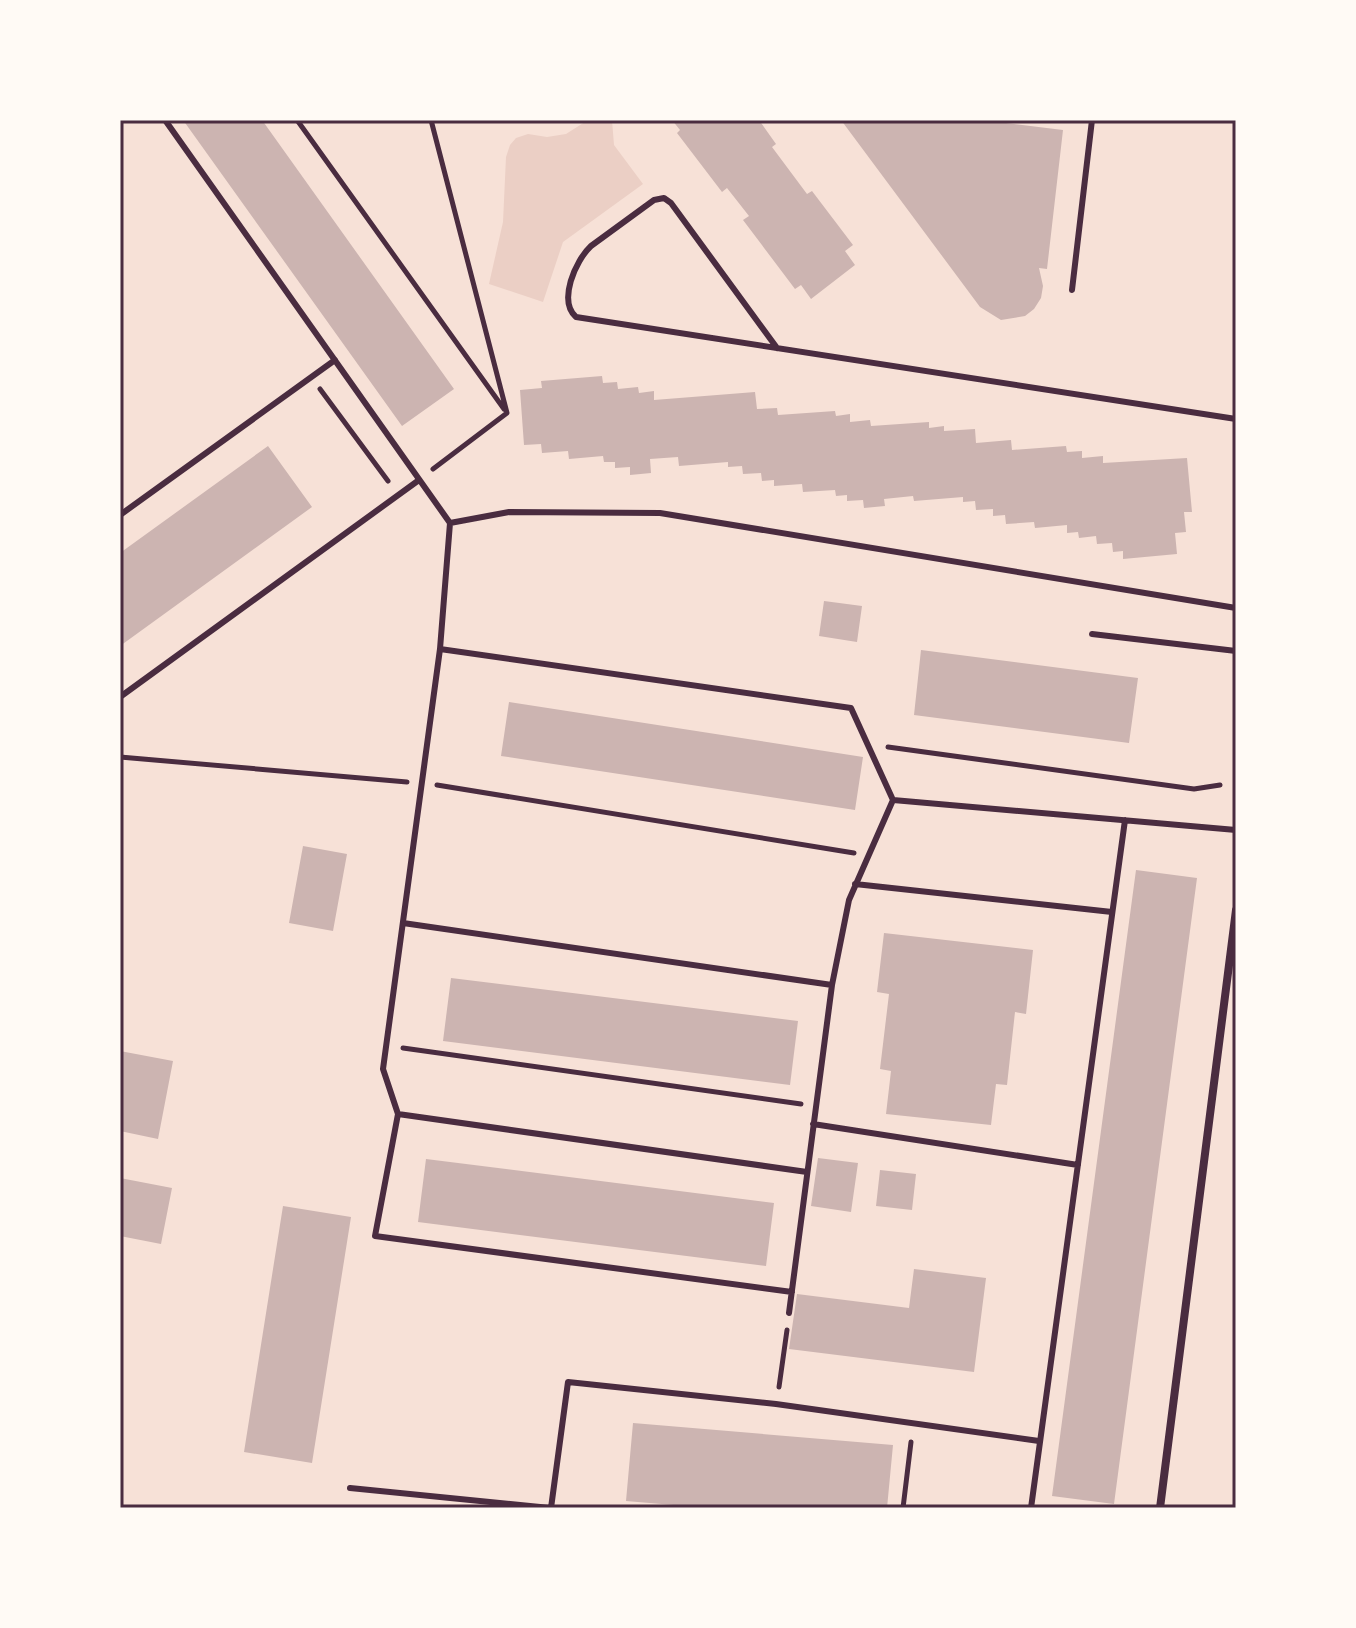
<svg xmlns="http://www.w3.org/2000/svg" width="1356" height="1628" font-family="'Libre Baskerville',serif">
	<style>
		.green { fill: #ebcfc5 }
		.building { fill: #ccb4b1 }
		.lines { fill: none; stroke-linecap: round; stroke-linejoin: round }
		.path { stroke: #4a2c40; stroke-width: 5 }
		.service { stroke: #4a2c40; stroke-width: 6 }
		.minor { stroke: #4a2c40; stroke-width: 8 }
		.neatline { fill: none; stroke: #4a2c40; stroke-width: 3 }
	</style>
	<rect width="100%" height="100%" fill="#f7e1d7"/>
	<path class="green" d="M588,120H612L614,145L643,184L563,242L543,302L489,284L503,222L506,157L510,145L516,138L528,134L547,137L566,134Z"/>
	<path class="building" d="M183,120H262L454,389L402,426Z
		M672,120H759L776,144L772,147L807,194L812,191L853,245L845,251L855,265L811,299L801,285L795,289L743,220L749,216L727,188L722,192L677,133L680,130Z
		M841,120H982L1063,130L1047,269L1039,268L1043,286L1041,298L1034,309L1025,316L1001,320L980,307Z
		M602,376L603,383L617,382L618,389L638,387L639,393L654,391V400L755,392L757,409L777,408L778,415L835,411L836,416L850,414V422L870,420L871,426L929,422V428L944,426V431L975,429L976,443L1011,440L1012,450L1066,446L1067,452L1082,451V458L1103,456V463L1187,458L1192,512H1184L1186,532L1175,533L1177,554L1123,559V551L1113,552L1112,543L1097,544L1096,536L1079,538L1078,532L1067,533V525L1035,528L1034,522L1006,524L1005,515L993,516V509L976,510L975,501L963,502V497L914,501L913,496L884,499L885,506L864,508L863,500L847,501V495L836,496L835,490L803,492L802,484L774,486V480L762,481L761,473L743,474L742,466L728,467V462L679,466L678,457L650,459L651,473L630,475V467L615,468V462H604L603,456L569,459L568,451L542,453L541,444L524,445L520,390L542,388L541,381Z
		M268,446L312,507L120,646V553Z
		M824,601L862,606L857,642L819,636Z
		M921,650L1138,678L1129,743L914,715Z
		M509,702L863,757L855,810L501,756Z
		M303,846L347,854L333,931L289,923Z
		M1136,870L1197,878L1114,1504L1052,1496Z
		M884,933L1033,950L1026,1014L1015,1012L1007,1085L996,1084L991,1125L886,1114L891,1071L880,1069L889,994L877,992Z
		M451,978L798,1021L790,1085L443,1041Z
		M120,1051L173,1061L158,1139L120,1131Z
		M818,1158L858,1163L851,1212L811,1206Z
		M426,1159L774,1203L766,1266L418,1222Z
		M880,1170L916,1174L912,1210L876,1206Z
		M120,1178L172,1188L161,1244L120,1236Z
		M283,1206L351,1217L312,1463L244,1452Z
		M914,1269L986,1278L974,1372L789,1349L797,1294L909,1308Z
		M633,1423L893,1445L887,1508H709L626,1501Z"/>
	<g class="lines">
		<path class="path" d="M297,120L504,409
			M431,120L507,413L433,469
			M320,389L388,481
			M888,747L1194,789L1220,785
			M120,757L407,782
			M437,785L854,853
			M403,1048L801,1104
			M779,1387L787,1330
			M903,1508L911,1442"/>
		<path class="service" d="M165,120L450,523L440,649L383,1069L398,1114L375,1236L792,1292
			M1072,290L1092,120
			M777,348L671,203L664,198L654,200L591,246C575,261 558,301 576,317L1236,419
			M120,515L335,360
			M450,523L509,512L660,513L1236,608
			M1092,634L1236,651
			M440,649L851,708L893,800
			M120,697L419,480
			M855,884L1112,912
			M403,923L832,985
			M398,1114L807,1172
			M813,1124L1078,1165
			M789,1313L832,985L849,900L893,800L1236,830
			M350,1488L550,1508
			M551,1508L568,1382L776,1404L1039,1441
			M1031,1508L1125,820"/>
		<path class="minor" d="M1160,1508L1236,910"/>
	</g>
	<rect width="1356" height="1628" fill="none" stroke="#fffaf5" stroke-width="244"/>
	<rect x="122" y="122" width="1112" height="1384" class="neatline"/>
</svg>
